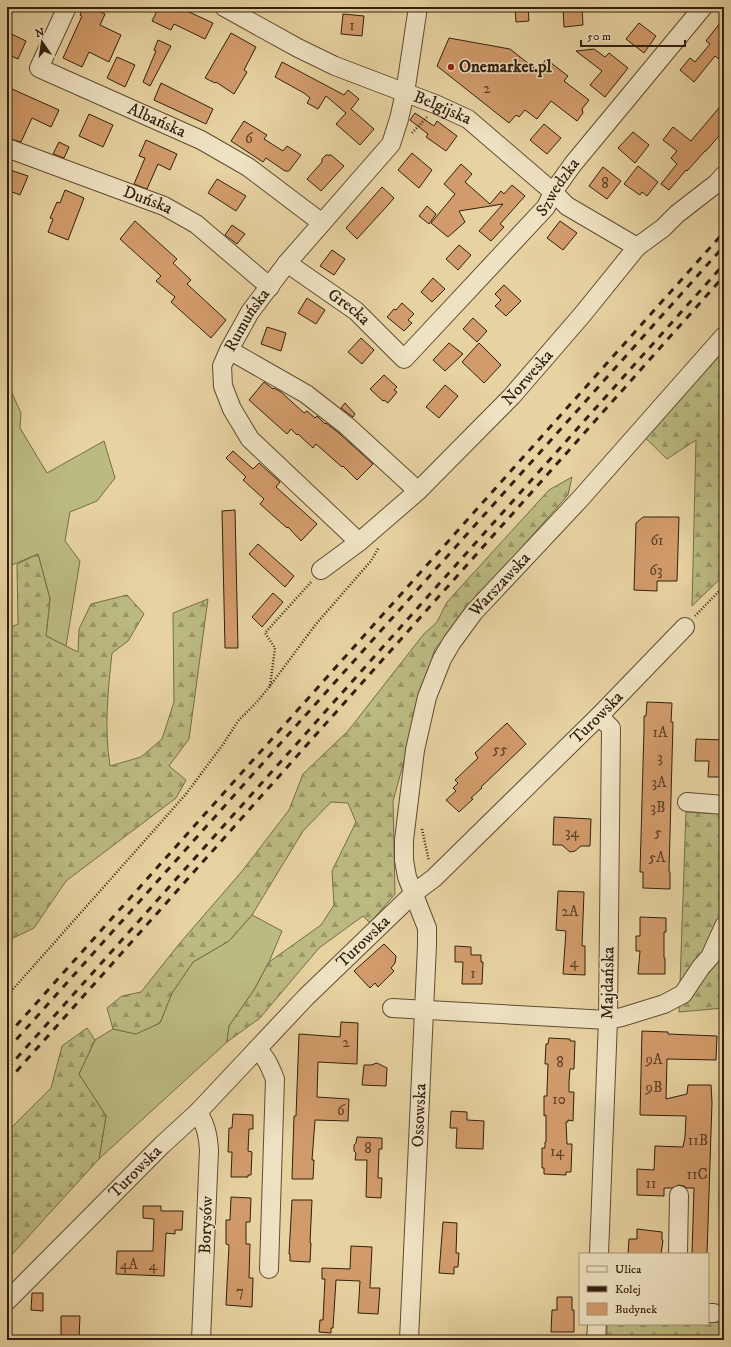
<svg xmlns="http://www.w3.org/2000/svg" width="731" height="1347" font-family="'IM FELL DW Pica',serif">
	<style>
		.grass { fill: #bbba81; stroke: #766d48 }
		.forest { fill: url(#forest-firs); stroke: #766d48 }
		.building { fill: #d29b6b; stroke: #32200f }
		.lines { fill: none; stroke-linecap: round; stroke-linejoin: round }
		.minor-casing { stroke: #5f4c34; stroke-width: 20 }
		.path { stroke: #32200f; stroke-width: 2.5; stroke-dasharray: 1 2; stroke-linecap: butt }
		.minor { stroke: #efe2c2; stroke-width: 18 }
		.rail { stroke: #32200f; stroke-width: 3; stroke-dasharray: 7 7; stroke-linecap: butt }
		.poi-dot { fill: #8f2418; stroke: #efe2c2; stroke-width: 1.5 }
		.labels { text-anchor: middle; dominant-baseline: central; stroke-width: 3; stroke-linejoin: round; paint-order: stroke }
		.number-label { font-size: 15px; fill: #5a3f26 }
		.poi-label { font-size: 17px; font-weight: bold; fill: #32200f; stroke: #efe2c2; text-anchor: start }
		.street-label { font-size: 17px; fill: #32200f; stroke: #efe2c2 }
	</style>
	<defs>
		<pattern id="forest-firs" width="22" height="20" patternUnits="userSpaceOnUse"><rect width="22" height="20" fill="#bbba81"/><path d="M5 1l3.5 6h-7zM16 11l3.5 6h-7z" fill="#999768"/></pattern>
	</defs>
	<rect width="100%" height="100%" fill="#e7d2a1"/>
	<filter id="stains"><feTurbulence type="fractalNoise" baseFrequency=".005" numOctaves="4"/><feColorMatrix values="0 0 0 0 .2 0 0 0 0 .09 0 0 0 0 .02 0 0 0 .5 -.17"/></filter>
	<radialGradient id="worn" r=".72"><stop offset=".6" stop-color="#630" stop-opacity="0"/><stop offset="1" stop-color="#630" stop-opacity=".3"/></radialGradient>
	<path class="grass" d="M7,382L21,413L20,428L47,473L104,441L115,478L97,501L70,512L65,541L80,561L66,646L46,636L50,599L38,554L7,567Z
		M252,915L282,931L269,962L254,990L229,1026L227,1042L99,1159L106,1116L79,1074L95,1040L113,1029L136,1034L160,1023L172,993L193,962L229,941Z"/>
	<path class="forest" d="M724,323V575L692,606L696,440L667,459L634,427Z
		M572,477L568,495L481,593L435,649L393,801L395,894L370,923L363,916L319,948L260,1018L227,1042L229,1026L254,990L269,962L321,925L334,905L332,871L356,822L348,803L331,802L303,831L252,915L229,941L193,962L172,993L160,1023L136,1034L113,1029L107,1008L122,996L141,992L180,943L243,870L289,810L303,774L348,731L423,635L437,622L447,602L549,490Z
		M38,554L50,599L46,636L78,652L79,629L91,604L127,595L144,614L128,641L112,653C108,690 104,729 110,766L141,757L162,739L174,702L173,613L208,599L189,739L169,766L186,780L176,798L66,881L34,928L7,941V629L18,624L17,564Z
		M686,812L724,814V1008L679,1012Z
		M87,1028L95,1040L79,1074L106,1116L99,1159L7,1260V1132L51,1088L62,1046Z
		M724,1031V1340H607V1324H708V1322H722L719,1196Z"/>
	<path class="building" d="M83,7H90L105,14L100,25L121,35L109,62L89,52L82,67L63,58L82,16L80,15Z
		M159,7H178L213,23L205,39L174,24L171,30L152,21Z
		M515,7H528L529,21L516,22Z
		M563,7H582L583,25L564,27Z
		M343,14L364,16L362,36L341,34Z
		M724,18V63L715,56L694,82L680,70L690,58L695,62L710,44L706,41Z
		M639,23L656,36L644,53L626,39Z
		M7,32L26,41L18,59L7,54Z
		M231,33L256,47L244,70L247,72L234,94L216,82L215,83L205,78Z
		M449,38L510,49L538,71L546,59L568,76L564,81L589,100L582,109L583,113L577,121L551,101L537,119L525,110L519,117L516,115L509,123L437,66Z
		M158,40L171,46L150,86L143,82L156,51L154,50Z
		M594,49L605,57L609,53L628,68L605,97L590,85L602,71L576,51Z
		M117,57L135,65L125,87L107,78Z
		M282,62L344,95L348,90L359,99L351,109L374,129L360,145L336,124L346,113L326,96L318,109L307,103L310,98L304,93L275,77Z
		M161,83L213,109L206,124L154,100Z
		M12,89L59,110L51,127L32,118L21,142L7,138V99Z
		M724,102V130L706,151H705L687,171L686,170L669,190L661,184L677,164L671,158L677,151L663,140L673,127L691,141Z
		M415,113L434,126L437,121L457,136L446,151L426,137L428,134L410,120Z
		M89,114L113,125L103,147L79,136Z
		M244,121L267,135L264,139L283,151L287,146L301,155L289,171H285L266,158L263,162L231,141Z
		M544,124L561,138L547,154L530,140Z
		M633,132L649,145L635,163L618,148Z
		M146,140L177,154L170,170L158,164L147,189L134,184L145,158L139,156Z
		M59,142L69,147L64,158L53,154Z
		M412,153L432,170L419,188L398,170Z
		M326,155H331L344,166L321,191L307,179L322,162V159Z
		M461,164L472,174L465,182L490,204L501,191L504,194L512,185L525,196L500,224L504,227L491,241L479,231L503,204L459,211L465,222L448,237L431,223L455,194L444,184Z
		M638,166L658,182L647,196L642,192L640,195L624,184Z
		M603,167L621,181L607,199L589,186Z
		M7,169L28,176L20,195L7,190Z
		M217,179L246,196L236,211L208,193Z
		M382,187L394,198L388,205L357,239L346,228Z
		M65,190L84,198L68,240L48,232L53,219L50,218L57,202L60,203Z
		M427,206L436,214L429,224L419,216Z
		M135,221L177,259L173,263L191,280L187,284L226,320L211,338L171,302L175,297L156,281L161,276L120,239Z
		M560,221L577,233L563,250L547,238Z
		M232,225L245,234L237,244L225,235Z
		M459,245L471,255L458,270L446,259Z
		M332,250L345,259L334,275L320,266Z
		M433,278L445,289L432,302L421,292Z
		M504,285L521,301L506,316L495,306L501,300L495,294Z
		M307,298L325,310L316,324L298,313Z
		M402,303L414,314L408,320L412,323L404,331L387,317L394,309L396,310Z
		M473,318L487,331L477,342L463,329Z
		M267,327L286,333L281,351L261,344Z
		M361,338L374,350L362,364L348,352Z
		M449,343L463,354L445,371L433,360Z
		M479,343L501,365L484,383L462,362Z
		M384,375L397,387L394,390L397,392L388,403L384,400L383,401L370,389Z
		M264,382L273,389L274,388L281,392L304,413L307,411L315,418L317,416L325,424L326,423L340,434L373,464L357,480L343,466L342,467L316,444L313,448L298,434L297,435L291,429L287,434L249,400Z
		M445,385L458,396L439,418L426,407Z
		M345,403L355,414L353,417L341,408Z
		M233,451L253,469L259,463L280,482L276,487L317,524L301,541L288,527L287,528L260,504L264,499L243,480L246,477L226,458Z
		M235,510L238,648H225L222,511Z
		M643,517H679L677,581H657V591L634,590L636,523Z
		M258,544L294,576L285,587L249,554Z
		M273,593L283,602L262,627L252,617Z
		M647,702L672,703L671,722H673L669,872H670V889L643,888V872H640L644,730V716H646Z
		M507,723L526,744L481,787L482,788L471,798L473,799L459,812L446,800L456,791L453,788L458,783L455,780L478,758L475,753Z
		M696,739L724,740V777H708L709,761H695Z
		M554,817L591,819L590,846H581L575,851L570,852L562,845H553Z
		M558,891L584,892L582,946H585V975L563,974L566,931L556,930Z
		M640,917L666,918V932H664V958H665V974H638L640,951H636V936H640Z
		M384,944L396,956L395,963L391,968L394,971L378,987L375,983L370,988L354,971Z
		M455,946L471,947V955H481V962H483L482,984H462L463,962H455Z
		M341,1022L358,1023L357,1064L318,1062L317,1097L349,1099L348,1121L315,1120L312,1160H314L313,1179H292L294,1116H296L299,1034L340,1037Z
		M642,1031L668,1032V1034L717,1036L716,1060L667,1059L666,1099L687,1094L688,1085H711L712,1102L707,1254H692L694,1188H687L684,1186L679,1185L672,1188H664V1196L637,1195V1169L654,1170L655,1146L683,1147L685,1137L686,1116L640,1115Z
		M549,1038L570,1039V1041H575L574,1069H570L569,1082V1092H574L573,1121L568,1120V1122H566L567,1144H572L571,1172H566V1175L544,1174V1168H542V1148H545V1142H546V1115L544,1116V1096H547V1090L548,1064H545L546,1044H548Z
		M377,1063L387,1068L386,1086L362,1085L364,1065H371Z
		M451,1111L467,1112V1120L484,1121L483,1149L456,1148L457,1128H450Z
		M233,1114L253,1115V1129H249L248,1151L252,1152L251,1175H248V1177H231L232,1152H228L229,1128H232Z
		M357,1137L382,1138V1149H379L378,1178H382L381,1198L366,1197L367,1160H355L356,1153L354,1151V1145L356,1143Z
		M231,1197L251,1198L250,1222H246V1244H250L249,1278H253L252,1307L226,1305L229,1245L226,1244V1220H230Z
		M292,1200H312L310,1243H311L310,1262L290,1261V1254H289Z
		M143,1206H161V1211H183L182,1230H175V1234L166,1233L164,1276L116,1274L117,1251H153L154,1219L143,1218Z
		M443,1222L457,1223L456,1253H459L458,1267H454V1274L439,1273Z
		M637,1229L662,1232V1240H663L661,1254H628L629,1239H637Z
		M351,1246L372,1247L370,1288H380L378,1314L358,1313L360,1281L336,1280L333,1328H331V1333L319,1332L320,1320H323L325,1279H322V1268L350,1269Z
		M32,1293H43V1311L31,1310Z
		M557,1297H572V1310H574V1332H551L552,1310H557Z
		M61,1316H80L79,1338L61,1337Z"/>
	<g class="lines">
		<g class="minor-casing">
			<g id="minor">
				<path id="s1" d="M67,7L39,68L201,140L248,167L322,223"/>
				<path id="s2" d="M224,7L298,48L335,66L435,104L468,119L553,192L567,206L637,247"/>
				<path id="s3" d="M7,148L164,206L196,224L270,287"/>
				<path id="s4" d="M287,263L356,311L404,359L546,207L553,192L573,164L703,7"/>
				<path d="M229,350L306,394L347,426L418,491"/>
				<path id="s5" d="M359,542L250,439L232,409L223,386L222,366L229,350L250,312L287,263L391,144L399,119L405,93L418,7"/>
				<path id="s6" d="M321,570L359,542L418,491L512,396L582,315L637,247L663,228L677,214L717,183L724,175"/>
				<path d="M599,716L611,728L608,1020L599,1254"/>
				<path d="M687,802L724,805"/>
				<path d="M392,1008L608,1020L622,1017L664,1004L683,994L701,967L710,957L724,926"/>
				<path d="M257,1049C267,1058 270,1067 275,1079L269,1269"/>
				<path d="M198,1112C206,1126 208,1135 209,1150L201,1340"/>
				<path d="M678,1254L679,1195"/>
				<path id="s7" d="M7,1301L162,1145L198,1112L306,997L414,893L434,878L599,716L685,627"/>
				<path d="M708,1313H714"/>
				<path id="s8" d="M409,1340L427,945V928L407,877L404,860V840L415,750L427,697L442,659L452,642L474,612L581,498L724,336"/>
				<path d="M596,1340L597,1324"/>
			</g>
		</g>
		<path class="path" d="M412,133L427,117
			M695,616L724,586
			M270,686L316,624L371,561L379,547
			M422,829L429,861
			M7,996L186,794L224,743L238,721L256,703L270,686L275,648L265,633L312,581"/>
		<use href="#minor" class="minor"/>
		<path class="rail" d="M7,1036L724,232
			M7,1050L724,246
			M7,1069L724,264
			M7,1082L724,276"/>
	</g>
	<circle class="poi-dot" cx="451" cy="67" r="4"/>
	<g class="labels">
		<g class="number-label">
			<text x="352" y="25">1</text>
			<text x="487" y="88">2</text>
			<text x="249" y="138">6</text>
			<text x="605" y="183">8</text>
			<text x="657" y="540">61</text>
			<text x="656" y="570">63</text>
			<text x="660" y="732">1A</text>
			<text x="500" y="749">55</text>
			<text x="660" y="757">3</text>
			<text x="659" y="782">3A</text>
			<text x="658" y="807">3B</text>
			<text x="572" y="832">34</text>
			<text x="658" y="832">5</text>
			<text x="657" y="857">5A</text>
			<text x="570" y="911">2A</text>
			<text x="574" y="962">4</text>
			<text x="473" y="973">1</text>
			<text x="346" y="1042">2</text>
			<text x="654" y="1059">9A</text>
			<text x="560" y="1062">8</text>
			<text x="654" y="1087">9B</text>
			<text x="559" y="1099">10</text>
			<text x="341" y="1110">6</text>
			<text x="698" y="1140">11B</text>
			<text x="368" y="1148">8</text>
			<text x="557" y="1151">14</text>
			<text x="697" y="1174">11C</text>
			<text x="651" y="1183">11</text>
			<text x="129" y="1264">4A</text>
			<text x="153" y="1265">4</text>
			<text x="240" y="1291">7</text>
		</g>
		<g class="poi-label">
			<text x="459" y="67">Onemarket.pl</text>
		</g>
		<g class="street-label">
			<text stroke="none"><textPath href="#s2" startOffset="241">Belgijska</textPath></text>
			<text stroke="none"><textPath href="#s1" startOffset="196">Albańska</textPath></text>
			<text stroke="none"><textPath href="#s4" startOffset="383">Szwedzka</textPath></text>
			<text stroke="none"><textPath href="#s3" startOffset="150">Duńska</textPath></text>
			<text stroke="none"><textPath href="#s4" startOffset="76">Grecka</textPath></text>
			<text stroke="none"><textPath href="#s5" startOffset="282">Rumuńska</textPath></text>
			<text stroke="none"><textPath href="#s6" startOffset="283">Norweska</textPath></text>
			<text stroke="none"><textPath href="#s8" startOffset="785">Warszawska</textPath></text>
			<text stroke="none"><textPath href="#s7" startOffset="830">Turowska</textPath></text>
			<text stroke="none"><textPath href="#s7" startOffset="506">Turowska</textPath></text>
			<text transform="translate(608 983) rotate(-89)">Majdańska</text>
			<text stroke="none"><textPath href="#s8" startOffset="225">Ossowska</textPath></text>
			<text stroke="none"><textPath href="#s7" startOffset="182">Turowska</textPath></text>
			<text transform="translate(206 1225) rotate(-88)">Borysów</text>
		</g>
	</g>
	<rect width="731" height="1347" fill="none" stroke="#e7d2a1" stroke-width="24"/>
	<rect x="8" y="8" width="715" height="1331" fill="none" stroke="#32200f" stroke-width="2"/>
	<rect x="12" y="12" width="707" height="1323" fill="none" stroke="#32200f"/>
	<rect x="579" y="1253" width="130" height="72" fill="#efe2c2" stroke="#a3947a"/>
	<rect x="587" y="1266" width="20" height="6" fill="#efe2c2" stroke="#a3947a"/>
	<text x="615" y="1273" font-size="12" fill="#32200f">Ulica</text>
	<rect x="587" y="1286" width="20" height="6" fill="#32200f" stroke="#a3947a"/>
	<text x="615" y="1293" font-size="12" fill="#32200f">Kolej</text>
	<rect x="587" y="1303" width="20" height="12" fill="#d29b6b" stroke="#a3947a"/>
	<text x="615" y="1313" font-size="12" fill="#32200f">Budynek</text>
	<g transform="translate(42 42) rotate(347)" stroke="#efe2c2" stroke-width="3" paint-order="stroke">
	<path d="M0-3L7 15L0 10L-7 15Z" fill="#32200f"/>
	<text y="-6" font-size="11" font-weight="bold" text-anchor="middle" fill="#32200f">N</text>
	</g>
	<path d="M581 40v6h104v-6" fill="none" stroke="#32200f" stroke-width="2"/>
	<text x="587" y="40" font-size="12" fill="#32200f" stroke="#efe2c2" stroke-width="3" paint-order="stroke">50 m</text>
	<rect width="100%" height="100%" filter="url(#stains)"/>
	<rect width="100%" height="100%" fill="url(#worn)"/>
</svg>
